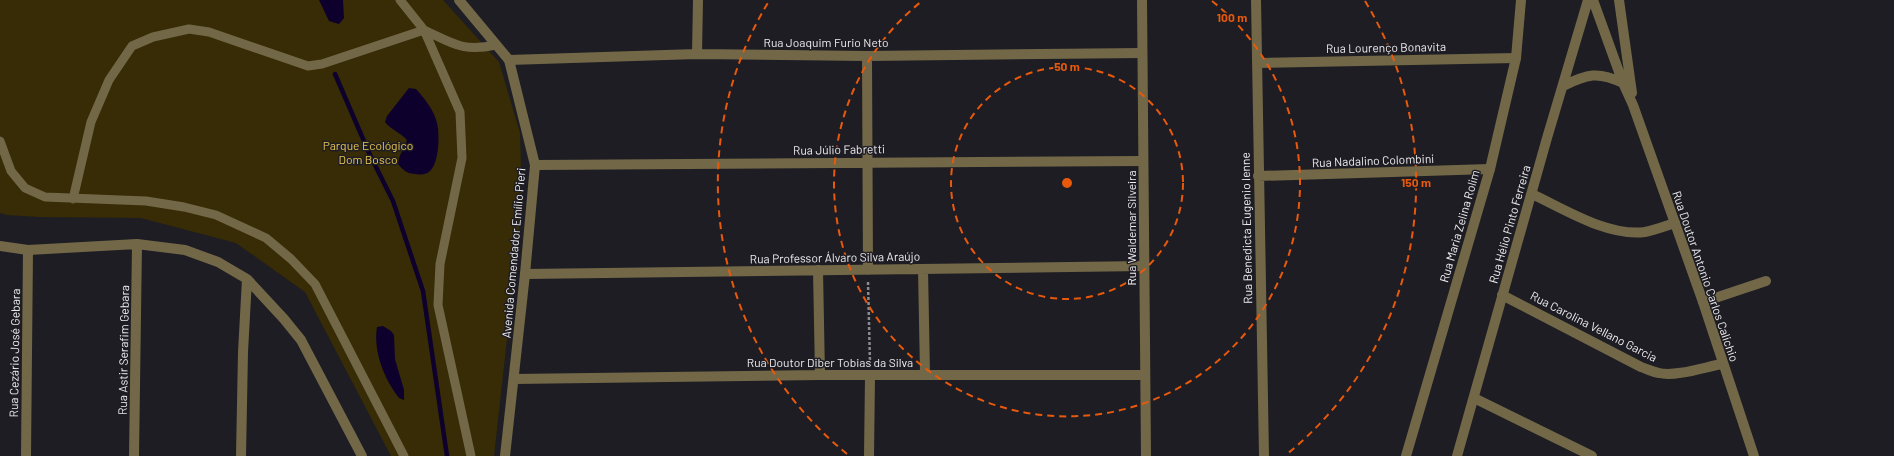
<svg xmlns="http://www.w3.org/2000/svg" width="1894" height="456" font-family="Barlow,sans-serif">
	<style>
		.green { fill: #372c05 }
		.water { fill: #0e002c }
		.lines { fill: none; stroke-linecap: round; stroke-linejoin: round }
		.stream { stroke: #0e002c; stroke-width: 4.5 }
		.path { stroke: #8c8b90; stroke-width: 2.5; stroke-dasharray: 3 2; stroke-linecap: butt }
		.service { stroke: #726848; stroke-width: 9 }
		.minor { stroke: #726848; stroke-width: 10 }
		.tertiary { stroke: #726848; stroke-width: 10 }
		.ring { fill: none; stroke: #e8590c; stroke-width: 2; stroke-dasharray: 7 5 }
		.labels { text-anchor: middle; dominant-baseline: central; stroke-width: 3; stroke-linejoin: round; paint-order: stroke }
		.street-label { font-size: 12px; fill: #ecebef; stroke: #1e1d23 }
		.park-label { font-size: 12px; fill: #e9c652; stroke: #1e1d23 }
		.centre { fill: #e8590c; stroke: #1e1d23; stroke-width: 2 }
		.ring-label { font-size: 12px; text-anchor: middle; font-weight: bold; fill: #e8590c; stroke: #1e1d23; stroke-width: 3; stroke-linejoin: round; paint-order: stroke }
	</style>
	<rect width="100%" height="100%" fill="#1e1d23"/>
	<path class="green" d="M0,0H443L499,62L520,133L522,203L494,456H391L305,292L236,243L141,218L38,217L7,215L0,213Z"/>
	<path class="water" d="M319,0H343L344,18L339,24L329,21Z
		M409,88L416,89C425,99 434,110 437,123C440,134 439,163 430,171C426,175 420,175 416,174C407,174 403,170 398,164C399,155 404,148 407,140C400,132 391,130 385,122L387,116Z
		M383,326L391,331L394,335L395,359L404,390V400L399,398C384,379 373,351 377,327Z"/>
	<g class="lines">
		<path class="stream" d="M335,74L370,155L393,201L423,291L447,456"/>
		<path class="path" d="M868,282L870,363"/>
		<path class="service" d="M400,0L424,30L460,112L462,158L440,264L438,305L471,456
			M0,141L11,171L25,188L45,197L146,201L184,207L216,215L266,238L291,259L315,284L404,456
			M73,199L91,122L109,80L132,46L153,37L189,29L209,32L308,66L322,64L424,30C454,44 463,52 496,45"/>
		<path class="minor" d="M1256,0L1264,456
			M697,54L698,0
			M867,56L868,270
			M509,60L697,54L867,56L1142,53
			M1257,63L1516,58
			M535,165L1143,161
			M1258,176L1490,169
			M1532,194C1564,209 1608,237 1645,232C1655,230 1665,226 1675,223
			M0,246L28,250L137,244L185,250L218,262L247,279L284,319L301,340L362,456
			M923,269L925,374
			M818,270L820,375
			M525,274L1144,266
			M1502,295L1641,367C1647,369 1653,372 1659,373C1675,377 1705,367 1722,364
			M1703,302L1766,281
			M514,379L820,375H1145
			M1474,398L1592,456
			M26,456L28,250
			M134,456L137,244
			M241,456L243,352L247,279
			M869,456L870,375"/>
		<path class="tertiary" d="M459,0L509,60L535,165L525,274L505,456
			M1142,0L1146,456
			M1593,0L1623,83L1633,105L1703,302L1754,456
			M1619,0L1632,93
			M1563,86C1587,74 1598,71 1623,83
			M1406,456L1490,169L1516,58L1521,0
			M1457,456L1547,138L1588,0"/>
	</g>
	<g class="ring">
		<circle cx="1067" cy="183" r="116"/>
		<path d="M1212 1A233 233 0 1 1 922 1"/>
		<path d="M847 454A349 349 0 0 1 769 1M1365 1A349 349 0 0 1 1287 454"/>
	</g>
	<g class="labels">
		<g class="street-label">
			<text x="826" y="42">Rua Joaquim Furio Neto</text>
			<text transform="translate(1386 47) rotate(-1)">Rua Lourenço Bonavita</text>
			<text transform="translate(839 149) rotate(-1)">Rua Júlio Fabretti</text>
			<text transform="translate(1373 160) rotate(-2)">Rua Nadalino Colombini</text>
			<text transform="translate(1509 224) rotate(-74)">Rua Hélio Pinto Ferreira</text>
			<text transform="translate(1459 226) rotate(-74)">Rua Maria Zelina Rolim</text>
			<text transform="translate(1131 228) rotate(-90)">Rua Waldemar Silveira</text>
			<text transform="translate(1246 228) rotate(-91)">Rua Benedicta Eugenio Ienne</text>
			<text transform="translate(513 253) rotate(-85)">Avenida Comendador Emílio Pieri</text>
			<text transform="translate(835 257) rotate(-1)">Rua Professor Álvaro Silva Araújo</text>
			<text transform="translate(1706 276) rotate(71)">Rua Doutor Antonio Carlos Calichio</text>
			<text transform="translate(1594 326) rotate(27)">Rua Carolina Vellano Garcia</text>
			<text transform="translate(123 350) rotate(-89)">Rua Astir Serafim Gebara</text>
			<text transform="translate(14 353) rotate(-89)">Rua Cezário José Gebara</text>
			<text x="830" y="362">Rua Doutor Diber Tobias da Silva</text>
		</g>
		<g class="park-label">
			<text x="368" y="145">Parque Ecológico<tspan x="368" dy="14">Dom Bosco</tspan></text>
		</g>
	</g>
	<circle cx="1067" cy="183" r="6" class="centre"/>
	<g class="ring-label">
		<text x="1232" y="22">100 m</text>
		<text x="1067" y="71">50 m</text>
		<text x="1416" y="187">150 m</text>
	</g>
</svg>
